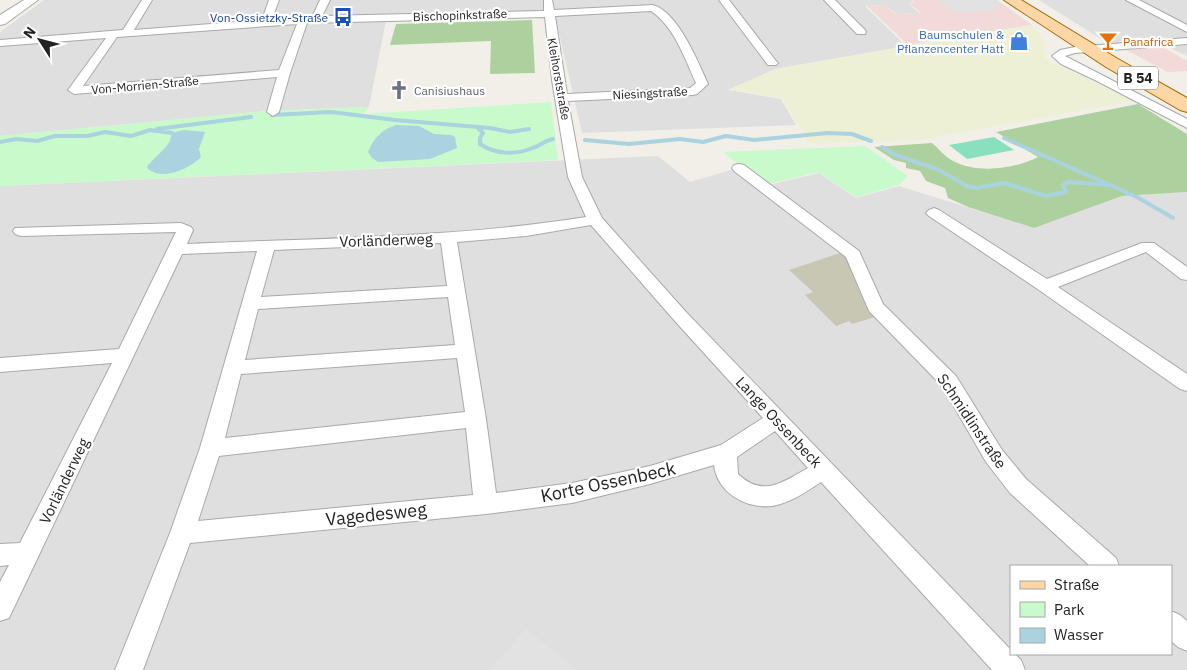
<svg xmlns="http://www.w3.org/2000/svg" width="1187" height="670" font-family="'IBM Plex Sans',sans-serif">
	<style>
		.residential { fill: #e0dfdf; fill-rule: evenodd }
		.commercial { fill: #f2dad9 }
		.construction { fill: #c7c7b4 }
		.farmland { fill: #eef0d5 }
		.forest { fill: #add19e }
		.park { fill: #c8facc }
		.pitch { fill: #88e0be }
		.parking { fill: #e2e2e2 }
		.water { fill: #aad3df }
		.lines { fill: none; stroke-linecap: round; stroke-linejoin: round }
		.stream { stroke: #aad3df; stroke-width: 4 }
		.minor-casing { stroke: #a9a9a9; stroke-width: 2 }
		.tertiary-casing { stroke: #a9a9a9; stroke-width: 2 }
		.primary-casing { stroke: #a06b00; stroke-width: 2 }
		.minor { fill: #fff; fill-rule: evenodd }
		.tertiary { fill: #fff; fill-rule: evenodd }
		.primary { fill: #fcd6a4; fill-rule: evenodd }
		.labels { text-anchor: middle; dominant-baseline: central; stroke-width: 4.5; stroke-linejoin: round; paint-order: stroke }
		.far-street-label { font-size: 12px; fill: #222; stroke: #fff }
		.far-transit-label { font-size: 12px; fill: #164399; stroke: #fff; text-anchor: end }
		.far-shop-label { font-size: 12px; fill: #366cbe; stroke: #fff; text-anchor: end }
		.far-food-label { font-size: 12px; fill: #c56008; stroke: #fff; text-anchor: start }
		.far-worship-label { font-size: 12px; fill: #5b616d; stroke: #fff; text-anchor: start }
		.shield { fill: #fff; stroke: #646464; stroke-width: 1 }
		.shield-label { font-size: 14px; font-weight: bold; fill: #222 }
		.street-label { font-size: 15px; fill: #222; stroke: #fff }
		.near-street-label { font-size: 18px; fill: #222; stroke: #fff }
	</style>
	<rect width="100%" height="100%" fill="#f2efe9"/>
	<path class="residential" d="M44,0H911L914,2L908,3L919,13L896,14L885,5L865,6L906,46L775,69L728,90L781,99L796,125L582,133L554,11L387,16L369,107L267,111L0,136V32Z
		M1039,0H1187V56L1157,42L1109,44Z
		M658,156L690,182L741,167L764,186L819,173L856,198L899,186L1034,228L1122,196L1187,192V670H0V186ZM1011,566H1171V654H1011Z"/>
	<path class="commercial" d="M913,0H997L1032,25L908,45L867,6L885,5L895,14L921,13L909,3H915Z
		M1161,46L1187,61V71L1168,72L1126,50Z"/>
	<path class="construction" d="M840,253L849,260L857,286L866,304L875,317L852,324L849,321L836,326L805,295L813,292L789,270Z"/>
	<path class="farmland" d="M1032,25L1044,41L1045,57L1052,64L1065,68L1134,101L921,140L809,144L782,98L729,90L776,69Z"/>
	<path class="forest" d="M532,20L535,73L490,74L491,41L390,45L396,24Z
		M1138,104L1187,134V192L1122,196L1034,228L968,207L948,198L945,188L926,181L920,171L906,168V163L894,160L874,147L932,143C938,148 945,157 953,161C977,174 1015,169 1038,157L996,132Z"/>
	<path class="park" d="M551,102L558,160L0,186V136L267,111L369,107L364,114Z
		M865,146L908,176L899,185L856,197L818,172L765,185L723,152Z"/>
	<path class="pitch" d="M994,137L1014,150L967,159L949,145Z"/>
	<path class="parking" d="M939,0H997L1000,3L992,11L954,12Z
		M526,629L578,670H489Z"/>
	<path class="water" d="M396,125L419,126L434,134L451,135L455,137L457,148L430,159L378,162L372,158L368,152C374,138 381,130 396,125Z
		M184,130L205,132L199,149L201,157C189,169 163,181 148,169L147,166L166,147L170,141L172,133Z"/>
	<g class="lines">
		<path class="stream" d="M272,115L331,112L395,120L490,128L510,132L529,129
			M478,128L483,133L480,138V144C496,155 517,155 535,147C541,145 546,140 553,139
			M157,129L251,117
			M1004,138L1137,197L1173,218
			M585,140L629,144L680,139L703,142L726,136L754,140L828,133L852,134L871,141
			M0,142L16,139L37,141L55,136H87L105,132L131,136L150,130L172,133
			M882,147L893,154L939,170L967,186L977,188L1004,183L1046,196L1066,192L1063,185L1068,182L1110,185"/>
		<g class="minor-casing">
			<path id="minor" d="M142,0H152L134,30L262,20L269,0H279L272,19L312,17L320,0H330L322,16L544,11V0H552L554,10L653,5C678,12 698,62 708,84L697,94L693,95L568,101L582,177L602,218L686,312L1011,650V654H1015L1021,660L1025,670H992L821,482C806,492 790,503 772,506C745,509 717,492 714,465L650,484L572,503L486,514L190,543L143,670H115L170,533L200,448L257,251L182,254L9,618L0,621V582L9,565L0,566V544L20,543L112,363L0,372V358L119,349L176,232L21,236L15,234L13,231L15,228L181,223L191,227L193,230L187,244C320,238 454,238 586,217L568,177L552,80L545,17L307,23L290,73L279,112L273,116L267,112L277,77L74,94L68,90L106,38L0,46V40L123,30ZM651,11C674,26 685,59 696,83L690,88L567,94L555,16ZM297,24L279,70L83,86L117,37ZM591,225L674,320L763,418L721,445L650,466L572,483L496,493L486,419L457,242L526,236ZM441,243L447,286L261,297L274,250ZM448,297L455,345L245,360L258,309ZM457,358L465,412L225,438L241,374ZM466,428L473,495L198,521L219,456ZM775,431L808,468C783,482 763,498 738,474L737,457Z
				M719,0H729L776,61L778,63L776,65H768Z
				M824,0H835L865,30L866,32L865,34H857Z
				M1126,0H1139L1187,25V32Z
				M1187,38V44L1075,53L1065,56L1187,119V128L1097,81L1061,64L1052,56L1060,50L1075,47Z
				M739,164L744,165L859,251L883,304L956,376L1002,450L1026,479L1116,558L1119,566H1090L1010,493L986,462L942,386L869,311L846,257L734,171L732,168L734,165Z
				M934,208L939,210L1047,279L1142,243H1154L1187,267V280L1181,279L1146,252L1058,287L1187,374V391L1180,389L1039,290L929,216L926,213L929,210Z
				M1171,611L1180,615L1187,621V651L1178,647L1171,641Z"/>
		</g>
		<g class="tertiary-casing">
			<path id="tertiary" d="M24,0H38L5,24L0,25V15Z"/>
		</g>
		<g class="primary-casing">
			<path id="primary" d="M1004,0H1021L1118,59L1187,98V112L1180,110L1106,67Z"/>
		</g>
		<use href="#minor" class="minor"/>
		<use href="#tertiary" class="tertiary"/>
		<use href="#primary" class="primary"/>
	</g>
	<defs>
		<g id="bus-bare" transform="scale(1.5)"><path d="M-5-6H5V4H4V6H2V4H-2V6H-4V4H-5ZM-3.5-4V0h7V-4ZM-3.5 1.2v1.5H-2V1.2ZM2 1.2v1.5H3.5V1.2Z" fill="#1a4fb4" stroke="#fff" stroke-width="2.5" paint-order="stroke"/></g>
		<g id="shop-bare" transform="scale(1.5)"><path d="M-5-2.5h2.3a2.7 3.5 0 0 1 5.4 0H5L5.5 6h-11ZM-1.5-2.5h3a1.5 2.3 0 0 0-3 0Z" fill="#3f7fe0" stroke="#fff" stroke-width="2.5" paint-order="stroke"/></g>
		<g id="bar-bare" transform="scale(1.5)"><path d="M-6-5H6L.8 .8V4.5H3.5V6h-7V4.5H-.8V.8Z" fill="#e8710a" stroke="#fff" stroke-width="2.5" paint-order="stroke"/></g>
		<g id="church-bare" transform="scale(1.5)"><path d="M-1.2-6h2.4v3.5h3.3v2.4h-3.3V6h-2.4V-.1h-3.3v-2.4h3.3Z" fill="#6b7280" stroke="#fff" stroke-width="2.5" paint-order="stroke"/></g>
	</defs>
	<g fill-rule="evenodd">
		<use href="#bus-bare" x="343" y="17"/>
		<use href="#shop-bare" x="1019" y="41"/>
		<use href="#bar-bare" x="1108" y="41"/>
		<use href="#church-bare" x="399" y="90"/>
	</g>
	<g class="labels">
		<g class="far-street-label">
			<text transform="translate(460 15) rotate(-2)">Bischopinkstraße</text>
			<text transform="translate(559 79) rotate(80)">Kleihorststraße</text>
			<text transform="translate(145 85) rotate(-5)">Von-Morrien-Straße</text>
			<text transform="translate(650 93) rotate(-3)">Niesingstraße</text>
		</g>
		<g class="far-transit-label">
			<text x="328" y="17">Von-Ossietzky-Straße</text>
		</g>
		<g class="far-shop-label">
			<text x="1004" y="34">Baumschulen &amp;<tspan x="1004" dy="14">Pflanzencenter Hatt</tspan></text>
		</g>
		<g class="far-food-label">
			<text x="1123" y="41">Panafrica</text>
		</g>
		<g class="far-worship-label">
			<text x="414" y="90">Canisiushaus</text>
		</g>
		<rect class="shield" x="1118" y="66.5" width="40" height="23" rx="4"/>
		<g class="shield-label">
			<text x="1138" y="78">B 54</text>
		</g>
		<g class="street-label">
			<text transform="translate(386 240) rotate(-2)">Vorländerweg</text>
			<text transform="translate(972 421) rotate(56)">Schmidlinstraße</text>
			<text transform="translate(779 422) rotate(47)">Lange Ossenbeck</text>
			<text transform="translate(64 481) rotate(-64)">Vorländerweg</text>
		</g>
		<g class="near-street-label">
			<text transform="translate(608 482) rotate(-12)">Korte Ossenbeck</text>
			<text transform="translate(376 514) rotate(-6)">Vagedesweg</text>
		</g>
	</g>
	<rect x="1010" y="565" width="162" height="90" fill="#ffffff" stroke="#a7a7a7"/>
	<rect x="1020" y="581" width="25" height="8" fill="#fcd6a4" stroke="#a7a7a7"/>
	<text x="1054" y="590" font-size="15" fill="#222222">Straße</text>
	<rect x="1020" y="602" width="25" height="15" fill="#c8facc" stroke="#a7a7a7"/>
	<text x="1054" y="615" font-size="15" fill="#222222">Park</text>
	<rect x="1020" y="628" width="25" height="15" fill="#aad3df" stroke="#a7a7a7"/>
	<text x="1054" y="640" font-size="15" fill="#222222">Wasser</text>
	<g transform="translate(40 40) rotate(306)" stroke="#ffffff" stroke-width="4" paint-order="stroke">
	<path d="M0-4L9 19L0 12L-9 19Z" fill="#222222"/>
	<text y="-8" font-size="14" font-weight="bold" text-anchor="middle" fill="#222222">N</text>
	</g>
</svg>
